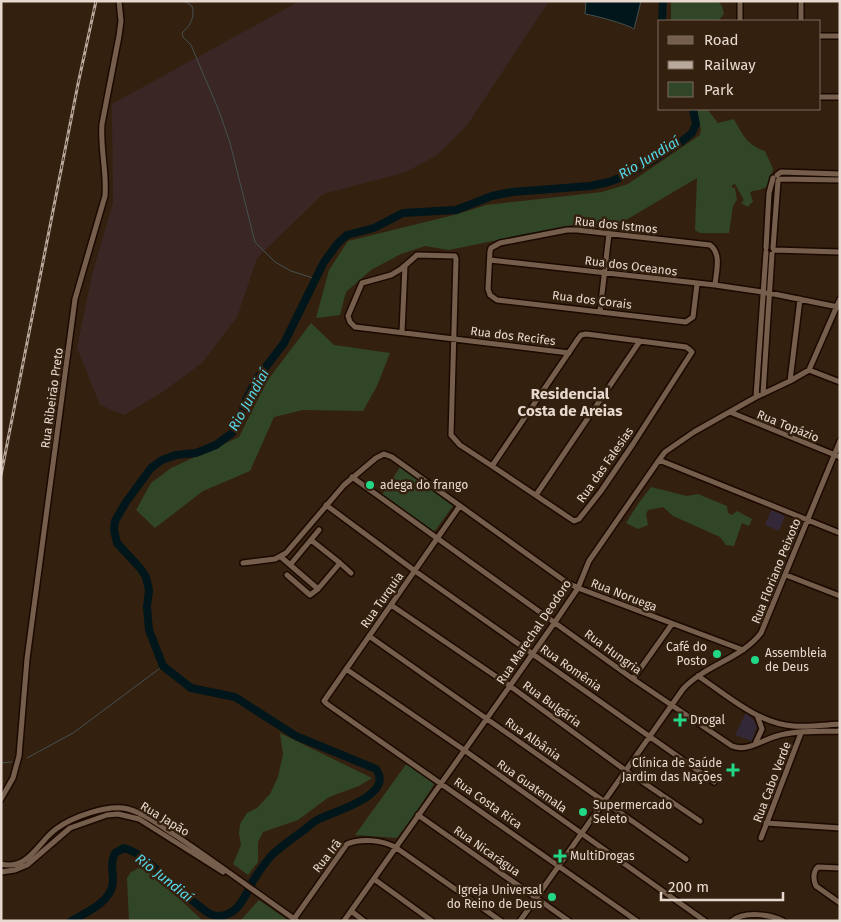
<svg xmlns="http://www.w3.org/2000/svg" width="841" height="922" font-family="'Fira Sans',sans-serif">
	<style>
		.industrial { fill: #3a2725 }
		.education { fill: #332837 }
		.green { fill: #314627 }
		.water { fill: #00161a; stroke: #455050 }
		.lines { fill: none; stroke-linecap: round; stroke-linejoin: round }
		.stream { stroke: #455050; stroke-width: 1 }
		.river { stroke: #00161a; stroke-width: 8 }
		.minor-casing { stroke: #1b0900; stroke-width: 8 }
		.minor { stroke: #755e4b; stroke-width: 5 }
		.rail-casing { stroke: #b9a99d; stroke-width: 3 }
		.rail { stroke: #34200f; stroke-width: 1; stroke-dasharray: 4; stroke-linecap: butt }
		.poi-dot { fill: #21d887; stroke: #34200f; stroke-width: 2 }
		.labels { text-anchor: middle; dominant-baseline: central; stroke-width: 5; stroke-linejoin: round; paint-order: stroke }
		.street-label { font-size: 12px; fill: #e7d9cf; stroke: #34200f }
		.poi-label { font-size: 12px; fill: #e7d9cf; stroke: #34200f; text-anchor: start }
		.water-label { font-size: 14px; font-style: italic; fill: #53d9ec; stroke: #34200f }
		.quarter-label { font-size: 15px; font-weight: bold; fill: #e7d9cf; stroke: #34200f }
	</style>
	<rect width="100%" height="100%" fill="#34200f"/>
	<path class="industrial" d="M300,1H549L468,124L437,155L406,172L323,194L257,258L237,317L202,363L164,391L124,415L100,405L77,348L92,275L113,203L112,104Z"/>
	<path class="education" d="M771,510L785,516L779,531L765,525Z
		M746,713L752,718L757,725L752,741L735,735Z"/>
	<path class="green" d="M671,1H718L722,6L724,14L718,21H671Z
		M695,109H707L718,123L734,119C742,134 748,146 765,151L773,169L767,187L759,190L752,191L750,193L753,201L748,207L741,203L744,200L735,184L732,185V188H735L737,200L733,206L729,233H700L695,230L697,178L626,220L613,223L610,231L582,223L449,250L425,246L401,254L371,270L346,292L340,315L316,318L329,270L348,241L458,214L486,205L602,192L628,184L700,135L701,129Z
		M311,323L334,345L390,353L377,386L363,411L303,410L274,417L250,471L203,491L155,528L136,510L151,483L171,468L239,437L267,381Z
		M400,467L453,506L434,532L382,495Z
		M651,487L687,496L698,494L727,506L728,513L732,515L737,511L752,519L749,526L742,523L734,546L726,545L720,537L673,516L663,507L648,510L646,514L648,525L638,529L626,523L638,504Z
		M280,733L372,778L359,786L329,797L298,820L263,832L258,842V862L248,875L233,864L241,845L239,833L240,824L247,813L257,808L270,794L278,777L283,754Z
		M407,763L435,783L415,814L397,838L355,835Z
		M141,867L149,870L203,921H129L127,878L131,872Z
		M259,900L289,921H240Z"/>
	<path class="water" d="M586,1H641L634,29C627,24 593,15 585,14Z"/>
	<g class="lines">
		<path class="stream" d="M184,1L192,6C195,18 191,24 182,33L183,37L191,45L219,111L230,143L255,242L275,262L291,271L316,279
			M27,758L73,733L163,666
			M1,763L12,762"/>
		<path class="river" d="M662,21L663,1
			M71,921C86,913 113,901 113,881C113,870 110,863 115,853L124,848C142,853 155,869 169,881C178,890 188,898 198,905C204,910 210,916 218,916C238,916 245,896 253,881C258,873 265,863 271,856C280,847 293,838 304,830C309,826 313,822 319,819C335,811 395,795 376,769L296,736L235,697L191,688L163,666L149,630L147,607L149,590L146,577L140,568L117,543L114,530L115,521L126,502L151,468L162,460L176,455L196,453L216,445L232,433L238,423L246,400L256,380L284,343L324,262L338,243L347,235L374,228L403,213L456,210L492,196L512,192L590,186L609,182L622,177L650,162L681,142L692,133L696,124L693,109"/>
		<g class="minor-casing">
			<path id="minor" d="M740,21V1
				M801,21V1
				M820,36H840
				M820,97H840
				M777,175L781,172L840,174
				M779,179L840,180
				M766,248L769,193L773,178
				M773,248L778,181
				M774,250L840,252
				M490,260L715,285L769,293L838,307
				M697,284L693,317L686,322L497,300L490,295L488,289L490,251L491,248L500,243L567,230H577L710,245C722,254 716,272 715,285
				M600,311L609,234
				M402,332L405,266
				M586,334L686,347L690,350L692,352L633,444L601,491L579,519L574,521L492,466L578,339L581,335Z
				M809,370L840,382
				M790,381L800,299
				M763,394L772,254
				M756,397L766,252
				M730,412L840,457
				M659,460L840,533
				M492,466L460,445L451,435L456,259L455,256L417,255L401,269L391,275L362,283L348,316L350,322L355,327L569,353
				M352,477L633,679L732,746C747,752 762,740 777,736C796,730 820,732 840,731
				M536,495L640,341
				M326,505L415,571L714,782
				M459,507L324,701L327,704L637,921
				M311,540L340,563
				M281,557L318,589L340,563L351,573
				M243,563L275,559L286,553L344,485L376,458L384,454L392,457L566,582L578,588L743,650
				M290,565L319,530
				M287,575L310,595L318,589
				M786,575L840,596
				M391,605L510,686L625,770L700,821
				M369,636L686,859
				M346,669L464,750L705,921
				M698,676C727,695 757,723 793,726C808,727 824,725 840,724
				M633,679L672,624
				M755,744L762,729L757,715
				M1,799L13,778L19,756L27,659L75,299L105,196C107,172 100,148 102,124L119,36L121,21L119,1
				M418,815L569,921
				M766,823L840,828
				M761,838L801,733
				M1,864C28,871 38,842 56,829C72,817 108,804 128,809C146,814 162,827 178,837C218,864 257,893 297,921
				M840,868L818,867C813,871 813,880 816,886L840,903
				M1,872L15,870L27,865L70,828L107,815L118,814L139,819L223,872
				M374,879L432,921
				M351,911L364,921
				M294,919L347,844C361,838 382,840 395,847L501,921
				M344,921L555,622L578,588L589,561L659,460L665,452L694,432L756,397L790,381L809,370L840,299
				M520,921L683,689C705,665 741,659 761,633L840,441
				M732,921C744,911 770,914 783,921"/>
		</g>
		<use href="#minor" class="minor"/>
		<g class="rail-casing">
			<path id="rail" d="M1,475L78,84L96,1"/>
		</g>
		<use href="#rail" class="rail"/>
	</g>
	<g class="poi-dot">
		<circle cx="370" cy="485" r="5"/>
		<circle cx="717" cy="654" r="5"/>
		<circle cx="755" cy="660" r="5"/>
		<path d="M677.5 712.5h5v5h5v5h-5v5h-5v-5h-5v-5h5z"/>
		<path d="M730.5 762.5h5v5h5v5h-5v5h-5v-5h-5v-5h5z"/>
		<circle cx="583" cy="812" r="5"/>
		<path d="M557.5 848.5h5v5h5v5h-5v5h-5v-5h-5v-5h5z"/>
		<circle cx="552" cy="897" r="5"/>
	</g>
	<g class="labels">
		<g class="street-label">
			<text transform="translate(616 225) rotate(6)">Rua dos Istmos</text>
			<text transform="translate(631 266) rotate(7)">Rua dos Oceanos</text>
			<text transform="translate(592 300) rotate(7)">Rua dos Corais</text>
			<text transform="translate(513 336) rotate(7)">Rua dos Recifes</text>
			<text transform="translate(52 398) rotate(-82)">Rua Ribeirão Preto</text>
			<text transform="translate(788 426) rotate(22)">Rua Topázio</text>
			<text transform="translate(605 465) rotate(-55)">Rua das Falesias</text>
			<text transform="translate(776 571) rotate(-68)">Rua Floriano Peixoto</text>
			<text transform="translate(624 595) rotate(21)">Rua Noruega</text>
			<text transform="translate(382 600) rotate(-55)">Rua Turquia</text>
			<text transform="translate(534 632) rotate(-56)">Rua Marechal Deodoro</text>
			<text transform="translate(613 652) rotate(36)">Rua Hungria</text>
			<text transform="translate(571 668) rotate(35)">Rua Romênia</text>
			<text transform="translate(552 704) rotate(36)">Rua Bulgária</text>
			<text transform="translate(533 739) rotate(35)">Rua Albânia</text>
			<text transform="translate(772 782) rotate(-69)">Rua Cabo Verde</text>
			<text transform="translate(532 786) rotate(35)">Rua Guatemala</text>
			<text transform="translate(488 803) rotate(35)">Rua Costa Rica</text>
			<text transform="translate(165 819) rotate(31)">Rua Japão</text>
			<text transform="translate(487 851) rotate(35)">Rua Nicarágua</text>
			<text transform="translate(327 856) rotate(-52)">Rua Irã</text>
		</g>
		<g class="poi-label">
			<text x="380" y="485">adega do frango</text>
			<text x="707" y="647" text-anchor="end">Café do<tspan x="707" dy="14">Posto</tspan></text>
			<text x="765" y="653">Assembleia<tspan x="765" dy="14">de Deus</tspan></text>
			<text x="690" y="720">Drogal</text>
			<text x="722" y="763" text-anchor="end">Clínica de Saúde<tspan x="722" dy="14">Jardim das Nações</tspan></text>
			<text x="593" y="805">Supermercado<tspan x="593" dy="14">Seleto</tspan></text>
			<text x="570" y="856">MultiDrogas</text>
			<text x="542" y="890" text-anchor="end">Igreja Universal<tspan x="542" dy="14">do Reino de Deus</tspan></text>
		</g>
		<g class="water-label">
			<text transform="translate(649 158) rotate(-31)">Rio Jundiaí</text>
			<text transform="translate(249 400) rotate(-61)">Rio Jundiaí</text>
			<text transform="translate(164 878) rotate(38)">Rio Jundiaí</text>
		</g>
		<g class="quarter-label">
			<text x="570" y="394">Residencial<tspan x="570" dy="17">Costa de Areias</tspan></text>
		</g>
	</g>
	<rect width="841" height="922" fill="none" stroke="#e7d9cf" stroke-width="5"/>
	<rect x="658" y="20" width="162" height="90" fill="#34200f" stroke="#7c6a5c"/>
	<rect x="668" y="36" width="25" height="8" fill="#755e4b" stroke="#7c6a5c"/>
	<text x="704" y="45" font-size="15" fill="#e7d9cf">Road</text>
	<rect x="668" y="61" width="25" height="8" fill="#b9a99d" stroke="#7c6a5c"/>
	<text x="704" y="70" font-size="15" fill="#e7d9cf">Railway</text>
	<rect x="668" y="82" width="25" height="15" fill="#314627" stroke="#7c6a5c"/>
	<text x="704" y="95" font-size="15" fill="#e7d9cf">Park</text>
	<path d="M661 892v8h122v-8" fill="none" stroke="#e7d9cf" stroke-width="2.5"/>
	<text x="668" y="892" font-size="15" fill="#e7d9cf" stroke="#34200f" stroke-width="4" paint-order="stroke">200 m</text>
</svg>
